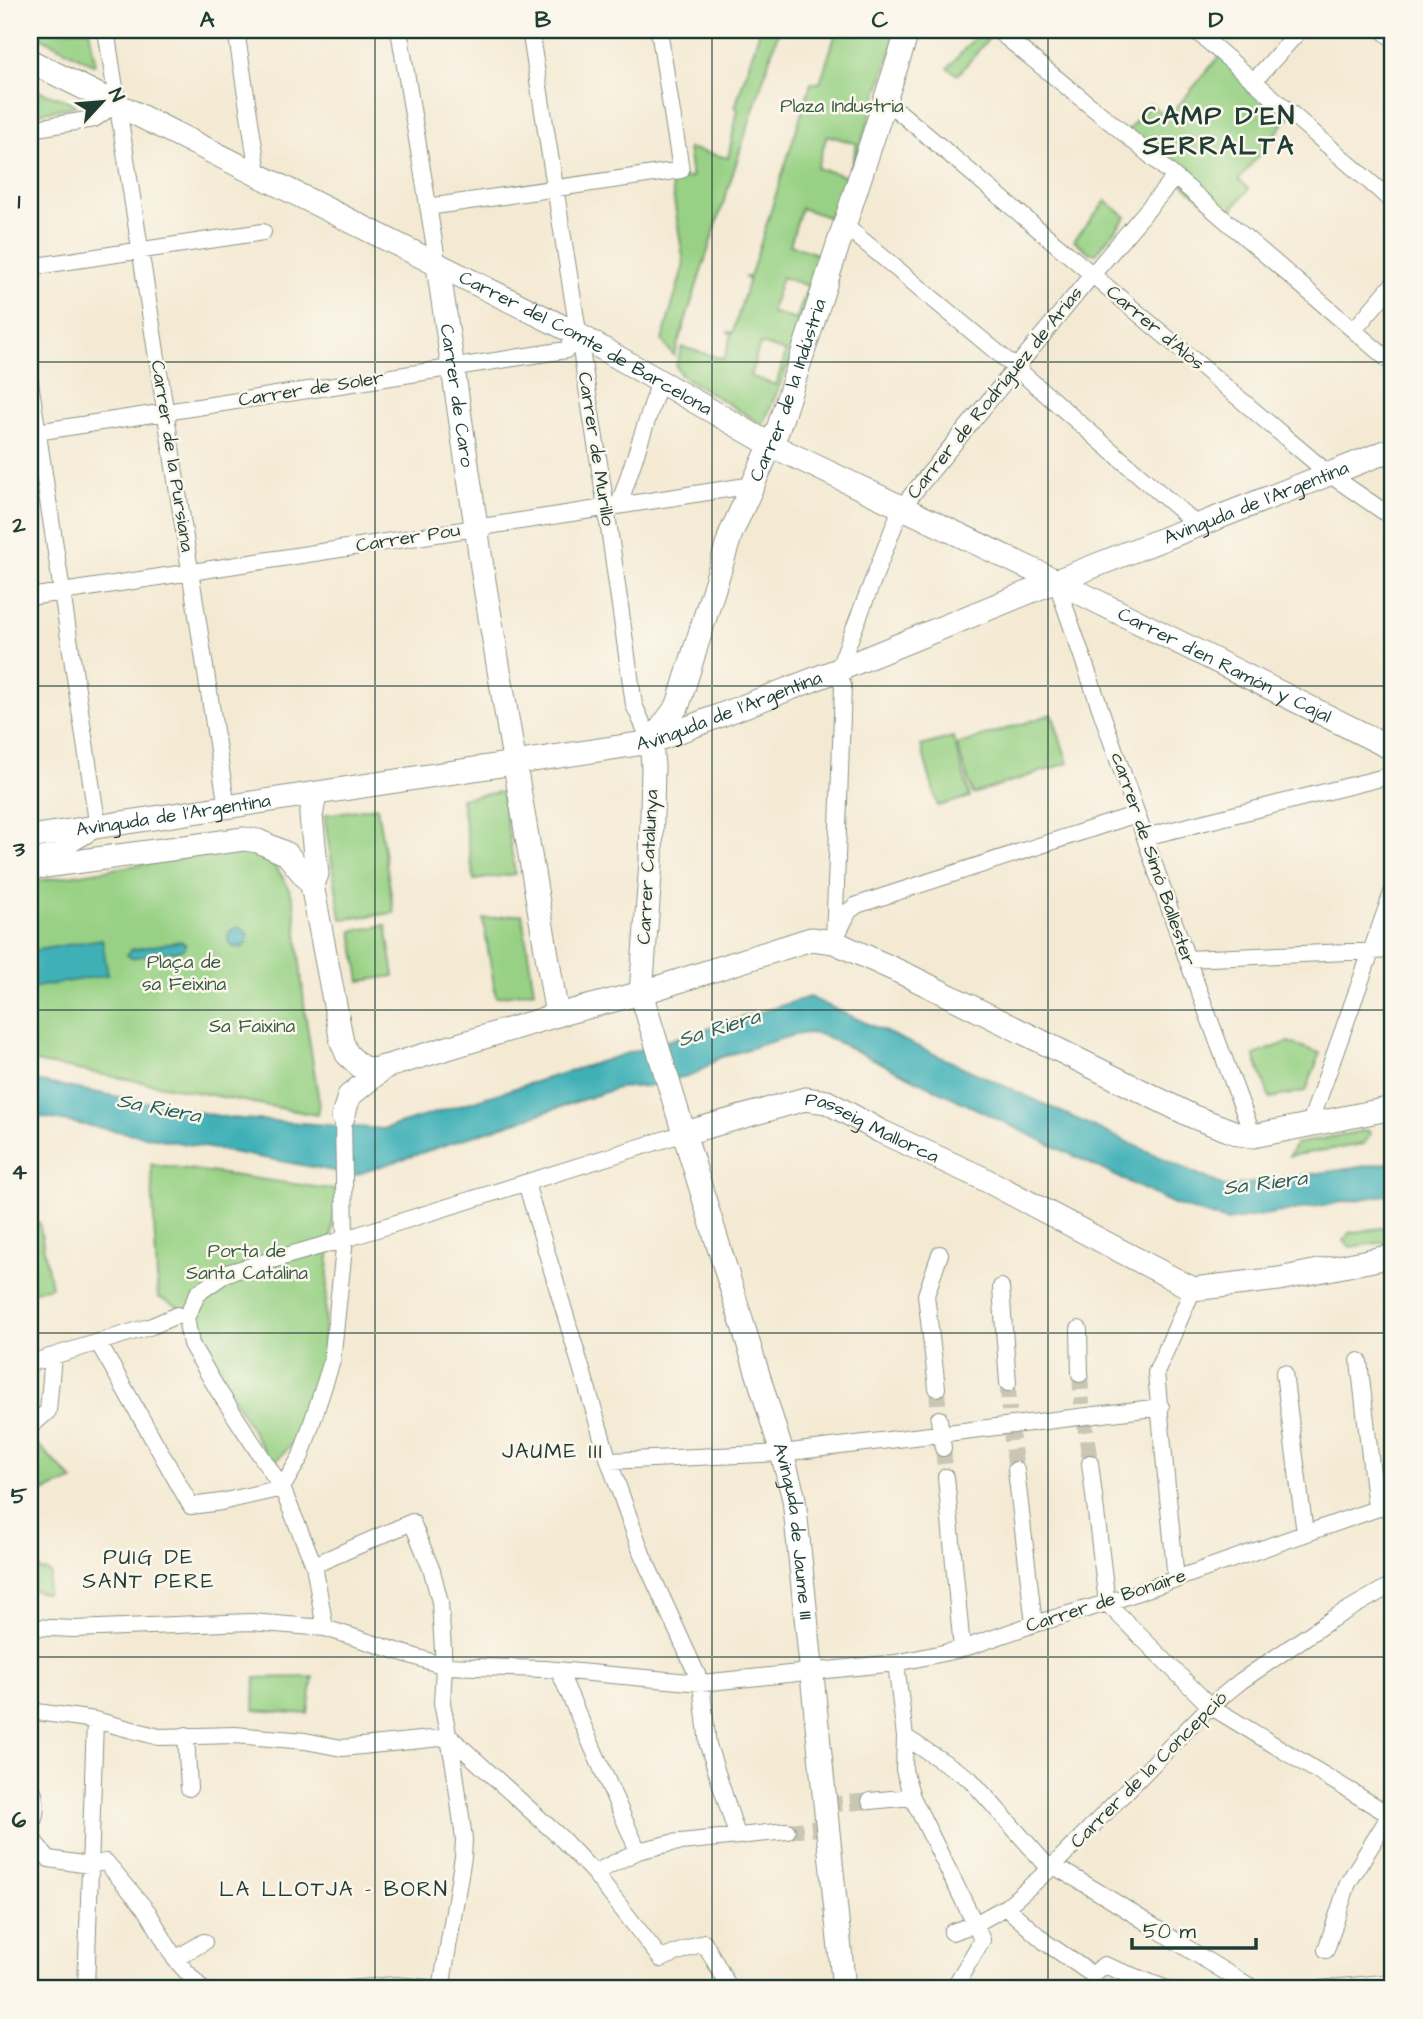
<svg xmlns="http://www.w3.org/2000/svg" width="1423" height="2019" font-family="'Architects Daughter',sans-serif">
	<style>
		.green { fill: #98d185; stroke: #5c875c; stroke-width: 2; fill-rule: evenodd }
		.water { fill: #40b0b7; stroke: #307676; stroke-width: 2 }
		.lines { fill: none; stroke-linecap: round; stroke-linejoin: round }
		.street-tunnel { stroke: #c9c7b4; stroke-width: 16; stroke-dasharray: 16 8; stroke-linecap: butt }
		.street-casing { stroke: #8a9484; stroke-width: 18 }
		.secondary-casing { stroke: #8a9484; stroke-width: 25 }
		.street { stroke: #fff; stroke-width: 16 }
		.secondary { stroke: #fff; stroke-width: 23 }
		.grid { fill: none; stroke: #1f3d34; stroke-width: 2; stroke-opacity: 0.55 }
		.labels { text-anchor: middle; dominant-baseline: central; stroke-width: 5; stroke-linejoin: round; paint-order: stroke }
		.park-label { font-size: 19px; fill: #375b44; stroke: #fbf7ec }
		.street-label { font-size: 19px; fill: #1f3d34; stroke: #fbf7ec }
		.water-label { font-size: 21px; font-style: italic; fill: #29605b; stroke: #fbf7ec }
		.neighbourhood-label { font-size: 21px; letter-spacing: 2px; fill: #1f3d34; stroke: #fbf7ec }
		.district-label { font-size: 26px; font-weight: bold; letter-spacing: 2px; fill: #1f3d34; stroke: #fbf7ec }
		.neatline { fill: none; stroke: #1f3d34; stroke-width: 2.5 }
		.grid-label { font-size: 23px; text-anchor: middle; font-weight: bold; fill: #1f3d34 }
	</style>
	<rect width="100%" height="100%" fill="#fbf7ec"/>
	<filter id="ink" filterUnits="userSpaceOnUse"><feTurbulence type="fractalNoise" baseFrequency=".0143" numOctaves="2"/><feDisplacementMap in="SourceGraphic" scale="14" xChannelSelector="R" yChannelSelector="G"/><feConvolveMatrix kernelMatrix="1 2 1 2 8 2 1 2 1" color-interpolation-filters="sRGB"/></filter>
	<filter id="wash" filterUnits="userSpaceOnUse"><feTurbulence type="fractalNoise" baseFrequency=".00686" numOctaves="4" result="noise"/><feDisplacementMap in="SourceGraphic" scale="28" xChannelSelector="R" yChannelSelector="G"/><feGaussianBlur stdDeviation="1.57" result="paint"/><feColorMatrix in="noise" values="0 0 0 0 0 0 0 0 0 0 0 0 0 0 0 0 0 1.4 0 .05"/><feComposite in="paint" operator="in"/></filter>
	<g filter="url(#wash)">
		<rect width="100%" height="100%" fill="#f4ead4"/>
		<path class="green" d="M30,30H89L95,61L94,65L30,32Z
			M760,30H779L674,356L662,341L684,264L671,181L692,177L688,148L728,158L738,109L735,107Z
			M837,30H898L792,357L763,425L681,375L676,366L682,347L724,359L732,334L727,332H733L749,279L744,277H750L811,83H820ZM827,135L857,144L849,177L817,168ZM801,208L831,218L820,255L790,245ZM782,277L808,286L796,320L771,312ZM760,344L786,352L776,385L750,376Z
			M981,30L990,37L958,75L948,68Z
			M1222,53L1292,113L1239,180L1249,189L1224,219L1125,134L1150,104L1168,118Z
			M30,88L72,102L76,106L30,115Z
			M1106,201L1126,217L1096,253H1090L1074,240Z
			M1052,714L1068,763L973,794L957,745Z
			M953,737L970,797L938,806L921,746Z
			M502,792L515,874L474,880L461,798Z
			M377,807L394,913L341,919L324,815Z
			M233,850C269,855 282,868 294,902L305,1013L319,1102L317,1115L30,1061V882Z
			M522,914L534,991L496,997L483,919Z
			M386,925L394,976L360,981L352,931Z
			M1288,1042L1320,1053L1306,1091L1270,1098L1254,1055Z
			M1367,1130L1371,1133L1364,1144L1289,1156L1296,1144Z
			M151,1164L337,1190L329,1256L322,1364L296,1440L272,1465L181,1308L158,1297Z
			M39,1222L51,1287L30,1292V1225Z
			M1393,1226V1241L1350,1247L1344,1241L1349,1233Z
			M30,1437L73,1480L30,1497Z
			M33,1562L41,1571L45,1570L51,1574L46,1594L30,1589V1563Z
			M313,1677L308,1714L254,1710L255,1678Z"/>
		<path class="water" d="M228 938a10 10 0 1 1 20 0a10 10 0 1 1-20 0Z
			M102,939L108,975L30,988V951Z
			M181,941L186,945L182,950L131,958L127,955L130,950Z
			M809,997L1226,1187L1393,1162V1194L1227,1221L1174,1204L823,1035L807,1033L790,1036L719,1058L695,1074L647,1086L618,1088L355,1175L30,1115V1080L230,1118L383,1129Z"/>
	</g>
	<g filter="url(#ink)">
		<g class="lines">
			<path class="street-tunnel" d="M1080,1374L1082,1404
				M1008,1383L1009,1411
				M937,1388L939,1419
				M1084,1416L1090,1463
				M1010,1425L1016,1470
				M943,1448L946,1477
				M826,1805L870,1801
				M787,1831L828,1827"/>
			<g class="street-casing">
				<path id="street" d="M106,30L227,808
					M236,30L258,173
					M399,30L438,266
					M530,30L606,507L634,705L651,742
					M997,30L1125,134L1393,364
					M1195,30L1393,202
					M1382,30L1393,39
					M1254,81L1300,30
					M885,100L1329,474L1393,518
					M30,129L94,119L117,103
					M428,207L681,170L659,30
					M844,225L1016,368L1198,526
					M30,267L263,232
					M1354,330L1393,284
					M30,382L98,828L58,852L34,857
					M30,433L566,350L577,334
					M619,505L660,381
					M1056,581L1187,959L1253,1136
					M30,597L753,485
					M1145,837L1393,775
					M836,937L849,911L857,905L1137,814
					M834,942L843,686L838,670L901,508L1092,275L1175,177
					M1187,959L1393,950
					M343,1117L345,1239L685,1133
					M1310,1123L1393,890
					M526,1183L609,1461L642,1554L701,1683L708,1745L737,1835
					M345,1239L332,1361L301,1456L282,1488L216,1387L191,1344L186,1318L198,1293L227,1273Z
					M1001,1287L1008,1383
					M1079,1329L1080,1374
					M98,1342L191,1506L221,1502L282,1488L314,1565L325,1628
					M1359,1361L1376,1508
					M30,1363L152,1326L177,1315L186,1318
					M1284,1373L1305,1533
					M937,1388L926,1295L940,1254
					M939,1419L943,1448
					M30,1427L48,1411L53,1356
					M609,1461L782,1453L1161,1407
					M1090,1463L1107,1603L1210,1706L1393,1817
					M1016,1470L1034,1624
					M946,1477L962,1649
					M314,1565L412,1522L432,1571L440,1602L444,1666L442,1703L454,1765L464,1839L463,1857L441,1989
					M1176,1580L1156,1373L1193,1289
					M30,1627L74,1629L251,1622L325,1628L444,1666L545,1669L701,1683L896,1663L962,1649L1034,1624L1107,1603L1393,1503
					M896,1663L905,1737L904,1770L912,1797L975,1924L952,1932
					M559,1671L638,1851
					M30,1711L95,1720L159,1737L235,1735L305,1741L342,1748L450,1737
					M186,1735L189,1788
					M450,1737L562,1839L594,1873L661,1959L704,1942L730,1989
					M905,1737L970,1779L1050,1869
					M30,1785C37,1796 38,1816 30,1826
					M870,1801L912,1797
					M30,1837L49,1859L89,1865L106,1862L148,1912L175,1959L202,1989
					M1053,1866C1123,1903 1186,1951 1255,1989
					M594,1873L638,1851L671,1843L787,1831
					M1006,1907L1045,1942L1093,1975L1104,1965L1167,1989
					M1326,1950L1348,1883L1390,1815
					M175,1959L204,1942
					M86,1989L95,1720
					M348,1989L395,1985L441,1989
					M953,1989L982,1940L975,1924L1006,1907L1050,1869L1210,1706L1241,1681L1332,1619L1393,1584
					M1320,1989L1393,1982"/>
			</g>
			<g class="secondary-casing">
				<g id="secondary">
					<path id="s1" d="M30,61L577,334L771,445L1056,581L1393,749"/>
					<path id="s2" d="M438,266L484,581L557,1015"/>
					<path id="s3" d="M651,742L653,766L651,862L641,993L782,1453L794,1499L844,1989"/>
					<path id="s4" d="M651,742L678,705L731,533L778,429L908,30"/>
					<path id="s5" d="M30,837L651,742L838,670L1056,581L1393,449"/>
					<path d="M30,868L244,839L258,841L287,854L312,885L342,1042L347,1054L361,1067L373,1070L385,1067"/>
					<path d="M312,885L317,874L311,816L315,795"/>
					<path d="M343,1117L349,1096L385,1067L557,1015L641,993L811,939L834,942L911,977L1194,1117L1239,1134L1253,1136L1393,1108"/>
					<path id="s6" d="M685,1133L805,1099L827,1102L880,1131L982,1178L1193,1289L1279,1279L1393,1256"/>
				</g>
			</g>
			<use href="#street" class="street"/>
			<use href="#secondary" class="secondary"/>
		</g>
	</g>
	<path class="grid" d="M375,30V1989M712,30V1989M1048,30V1989M30,362H1393M30,686H1393M30,1010H1393M30,1333H1393M30,1657H1393"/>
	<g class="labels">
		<g class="park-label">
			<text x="842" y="106">Plaza Industria</text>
			<text x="184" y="962">Plaça de<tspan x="184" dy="22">sa Feixina</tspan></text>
			<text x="252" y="1026">Sa Faixina</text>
			<text x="247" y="1251">Porta de<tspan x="247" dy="22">Santa Catalina</tspan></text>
		</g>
		<g class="street-label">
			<text transform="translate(1155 328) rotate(40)">Carrer d'Alòs</text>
			<text stroke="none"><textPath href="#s1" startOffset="623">Carrer del Comte de Barcelona</textPath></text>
			<text transform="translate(311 389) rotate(-9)">Carrer de Soler</text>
			<text stroke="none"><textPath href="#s4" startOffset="380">Carrer de la Indústria</textPath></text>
			<text transform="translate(995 393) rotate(-51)">Carrer de Rodríguez de Arias</text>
			<text stroke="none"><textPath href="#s2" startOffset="131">Carrer de Caro</textPath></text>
			<text transform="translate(596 449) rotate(81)">Carrer de Murillo</text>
			<text transform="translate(172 456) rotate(81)">Carrer de la Pursiana</text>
			<text stroke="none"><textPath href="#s5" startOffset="1279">Avinguda de l'Argentina</textPath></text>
			<text transform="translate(408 538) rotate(-9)">Carrer Pou</text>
			<text stroke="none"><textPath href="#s1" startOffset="1339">Carrer d'en Ramón y Cajal</textPath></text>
			<text stroke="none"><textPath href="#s5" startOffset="712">Avinguda de l'Argentina</textPath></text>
			<text stroke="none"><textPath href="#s5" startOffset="145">Avinguda de l'Argentina</textPath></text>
			<text transform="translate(1153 859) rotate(71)">carrer de Simó Ballester</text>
			<text transform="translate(648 867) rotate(-87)">Carrer Catalunya</text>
			<text stroke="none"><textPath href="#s6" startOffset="198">Passeig Mallorca</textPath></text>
			<text stroke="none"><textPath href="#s3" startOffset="812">Avinguda de Jaume III</textPath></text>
			<text transform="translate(1106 1601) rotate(-18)">Carrer de Bonaire</text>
			<text transform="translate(1149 1770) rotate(-45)">Carrer de la Concepció</text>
		</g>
		<g class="water-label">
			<text transform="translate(719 1028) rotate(-17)">Sa Riera</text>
			<text transform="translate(159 1108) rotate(11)">Sa Riera</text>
			<text transform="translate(1265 1183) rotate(-7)">Sa Riera</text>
		</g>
		<g class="neighbourhood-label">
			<text x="553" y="1451">JAUME III</text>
			<text x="149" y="1557">PUIG DE<tspan x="149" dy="24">SANT PERE</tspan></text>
			<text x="334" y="1889">LA LLOTJA - BORN</text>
		</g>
		<g class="district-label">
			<text x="1219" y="116">CAMP D'EN<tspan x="1219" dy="30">SERRALTA</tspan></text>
		</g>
	</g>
	<rect width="1423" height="2019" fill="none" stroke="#fbf7ec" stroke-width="77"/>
	<g transform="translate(102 102) rotate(64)" stroke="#fbf7ec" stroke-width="5" paint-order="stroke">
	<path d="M0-5L12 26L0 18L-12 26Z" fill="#1f3d34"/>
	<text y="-10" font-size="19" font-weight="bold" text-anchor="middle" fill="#1f3d34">N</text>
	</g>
	<path d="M1132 1938v10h124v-10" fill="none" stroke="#1f3d34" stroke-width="3.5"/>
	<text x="1143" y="1938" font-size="21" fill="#1f3d34" stroke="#fbf7ec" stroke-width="5" paint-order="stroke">50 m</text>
	<rect x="38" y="38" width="1346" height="1942" class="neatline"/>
	<g class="grid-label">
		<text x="207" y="27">A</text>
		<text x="543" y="27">B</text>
		<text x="880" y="27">C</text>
		<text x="1216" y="27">D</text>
		<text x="19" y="208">1</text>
		<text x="19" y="532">2</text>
		<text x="19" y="856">3</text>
		<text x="19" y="1179">4</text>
		<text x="19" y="1503">5</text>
		<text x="19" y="1827">6</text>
	</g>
</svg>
